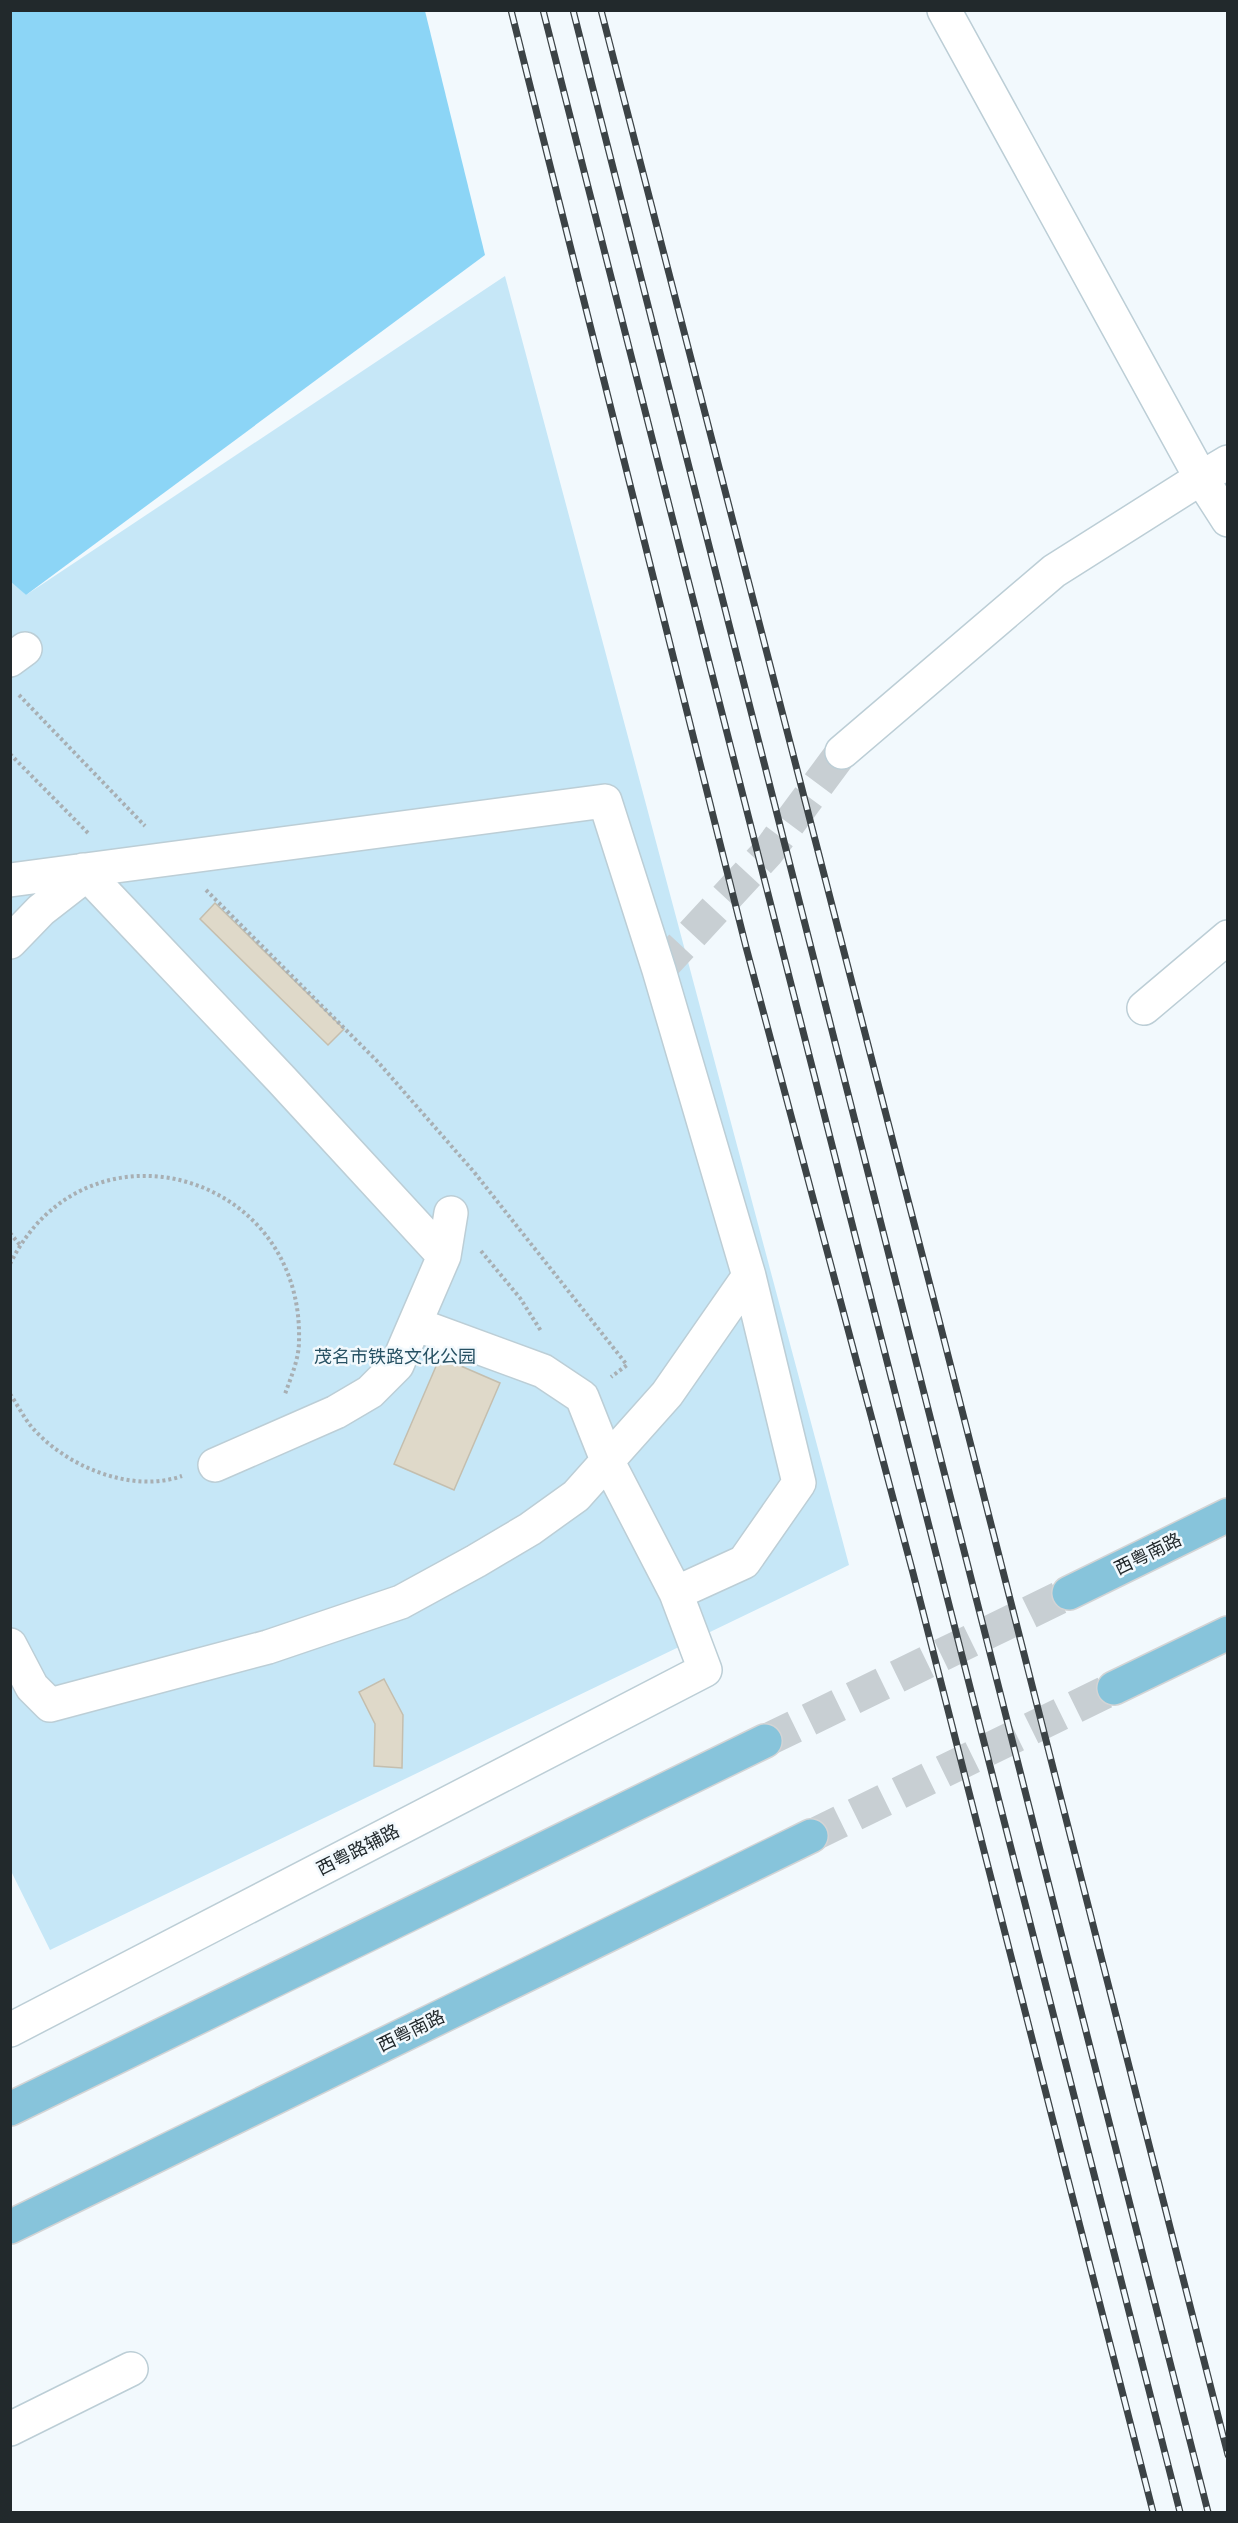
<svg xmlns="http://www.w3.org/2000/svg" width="1238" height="2523" font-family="Helvetica,'Noto Sans SC',sans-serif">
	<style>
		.green { fill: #c6e7f7 }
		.forest { fill: #8cd5f6 }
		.building { fill: #dfd9c9; stroke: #c4beae; stroke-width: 1.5 }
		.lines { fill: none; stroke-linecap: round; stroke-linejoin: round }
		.minor-tunnel { stroke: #c8cfd3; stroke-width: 33; stroke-dasharray: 33 16; stroke-linecap: butt }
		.major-tunnel { stroke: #c8cfd3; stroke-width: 33; stroke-dasharray: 33 16; stroke-linecap: butt }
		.minor-casing { stroke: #bcced6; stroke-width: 36 }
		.major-casing { stroke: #d3d4d5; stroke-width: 36 }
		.path { stroke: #a8afb3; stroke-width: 4; stroke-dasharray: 3 3; stroke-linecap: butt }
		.minor { stroke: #fff; stroke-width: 33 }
		.major { stroke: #87c4db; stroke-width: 33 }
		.rail-casing { stroke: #3c4346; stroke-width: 7 }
		.rail { stroke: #f2f9fd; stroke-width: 4.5; stroke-dasharray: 14; stroke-linecap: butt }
		.labels { text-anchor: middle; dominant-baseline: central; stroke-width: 5; stroke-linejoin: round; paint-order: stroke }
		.park-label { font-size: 18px; fill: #275163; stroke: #f2f9fd }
		.street-label { font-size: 18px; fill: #22292c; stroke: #f2f9fd }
	</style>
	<rect width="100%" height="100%" fill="#f2f9fd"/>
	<path class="green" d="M505,276L849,1565L50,1950L11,1871V581L26,595Z"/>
	<path class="forest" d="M10,11H425L485,255L26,595L10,581Z"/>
	<path class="building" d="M215,903L344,1029L328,1045L200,919Z
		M440,1357L500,1383L454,1490L394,1464Z
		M384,1679L403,1715L402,1768L374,1766L375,1724L359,1692Z"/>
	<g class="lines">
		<path class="minor-tunnel" d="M659,970L768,852L842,752"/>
		<path class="major-tunnel" d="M765,1741L1069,1593
			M811,1836L1114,1688"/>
		<g class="minor-casing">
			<path id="minor" d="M1228,462L1201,478L1228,520
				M10,660L25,649
				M842,752L1054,571L1201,478L944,10
				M83,870L281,1079L444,1256
				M10,880L605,801L659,970L749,1276L799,1483L744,1562L676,1593L705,1670L10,2030
				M10,942L41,910L86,875
				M1144,1008L1228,937
				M415,1324L543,1371L582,1397L607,1460L676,1593
				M215,1465L336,1412L370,1392L397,1365L444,1256L451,1213
				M10,1645L32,1687L50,1705L268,1647L401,1602L476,1561L530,1529L576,1496L667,1394L749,1276
				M10,2429L131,2369"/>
		</g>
		<g class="major-casing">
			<path id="major" d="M1069,1593L1228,1515
				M1114,1688L1228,1633
				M10,2109L765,1741
				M10,2227L811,1836"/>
		</g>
		<path class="path" d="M19,695L145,826
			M10,754L88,833
			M206,890L378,1062L474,1172L627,1365L611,1377
			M10,1233L20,1245
			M481,1251L520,1298L541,1331
			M10,1264C86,1110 304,1172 299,1341C299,1359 291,1377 285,1394
			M10,1394C17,1404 23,1416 30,1425C64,1466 131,1494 182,1476"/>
		<use href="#minor" class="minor"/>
		<use href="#major" class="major"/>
		<g class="rail-casing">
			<path id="rail" d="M511,10L746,947L913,1573L1153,2512
				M543,10L1180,2512
				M573,10L1208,2512
				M601,10L939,1320L1228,2455"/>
		</g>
		<use href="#rail" class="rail"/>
	</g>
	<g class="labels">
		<g class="park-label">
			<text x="395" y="1357">茂名市铁路文化公园</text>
		</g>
		<g class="street-label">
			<text transform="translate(1148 1554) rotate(-26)">西粤南路</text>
			<text transform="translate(358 1850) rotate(-27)">西粤路辅路</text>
			<text transform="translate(411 2031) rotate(-26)">西粤南路</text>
		</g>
	</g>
	<rect width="1238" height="2523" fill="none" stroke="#22292c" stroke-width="24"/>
</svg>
